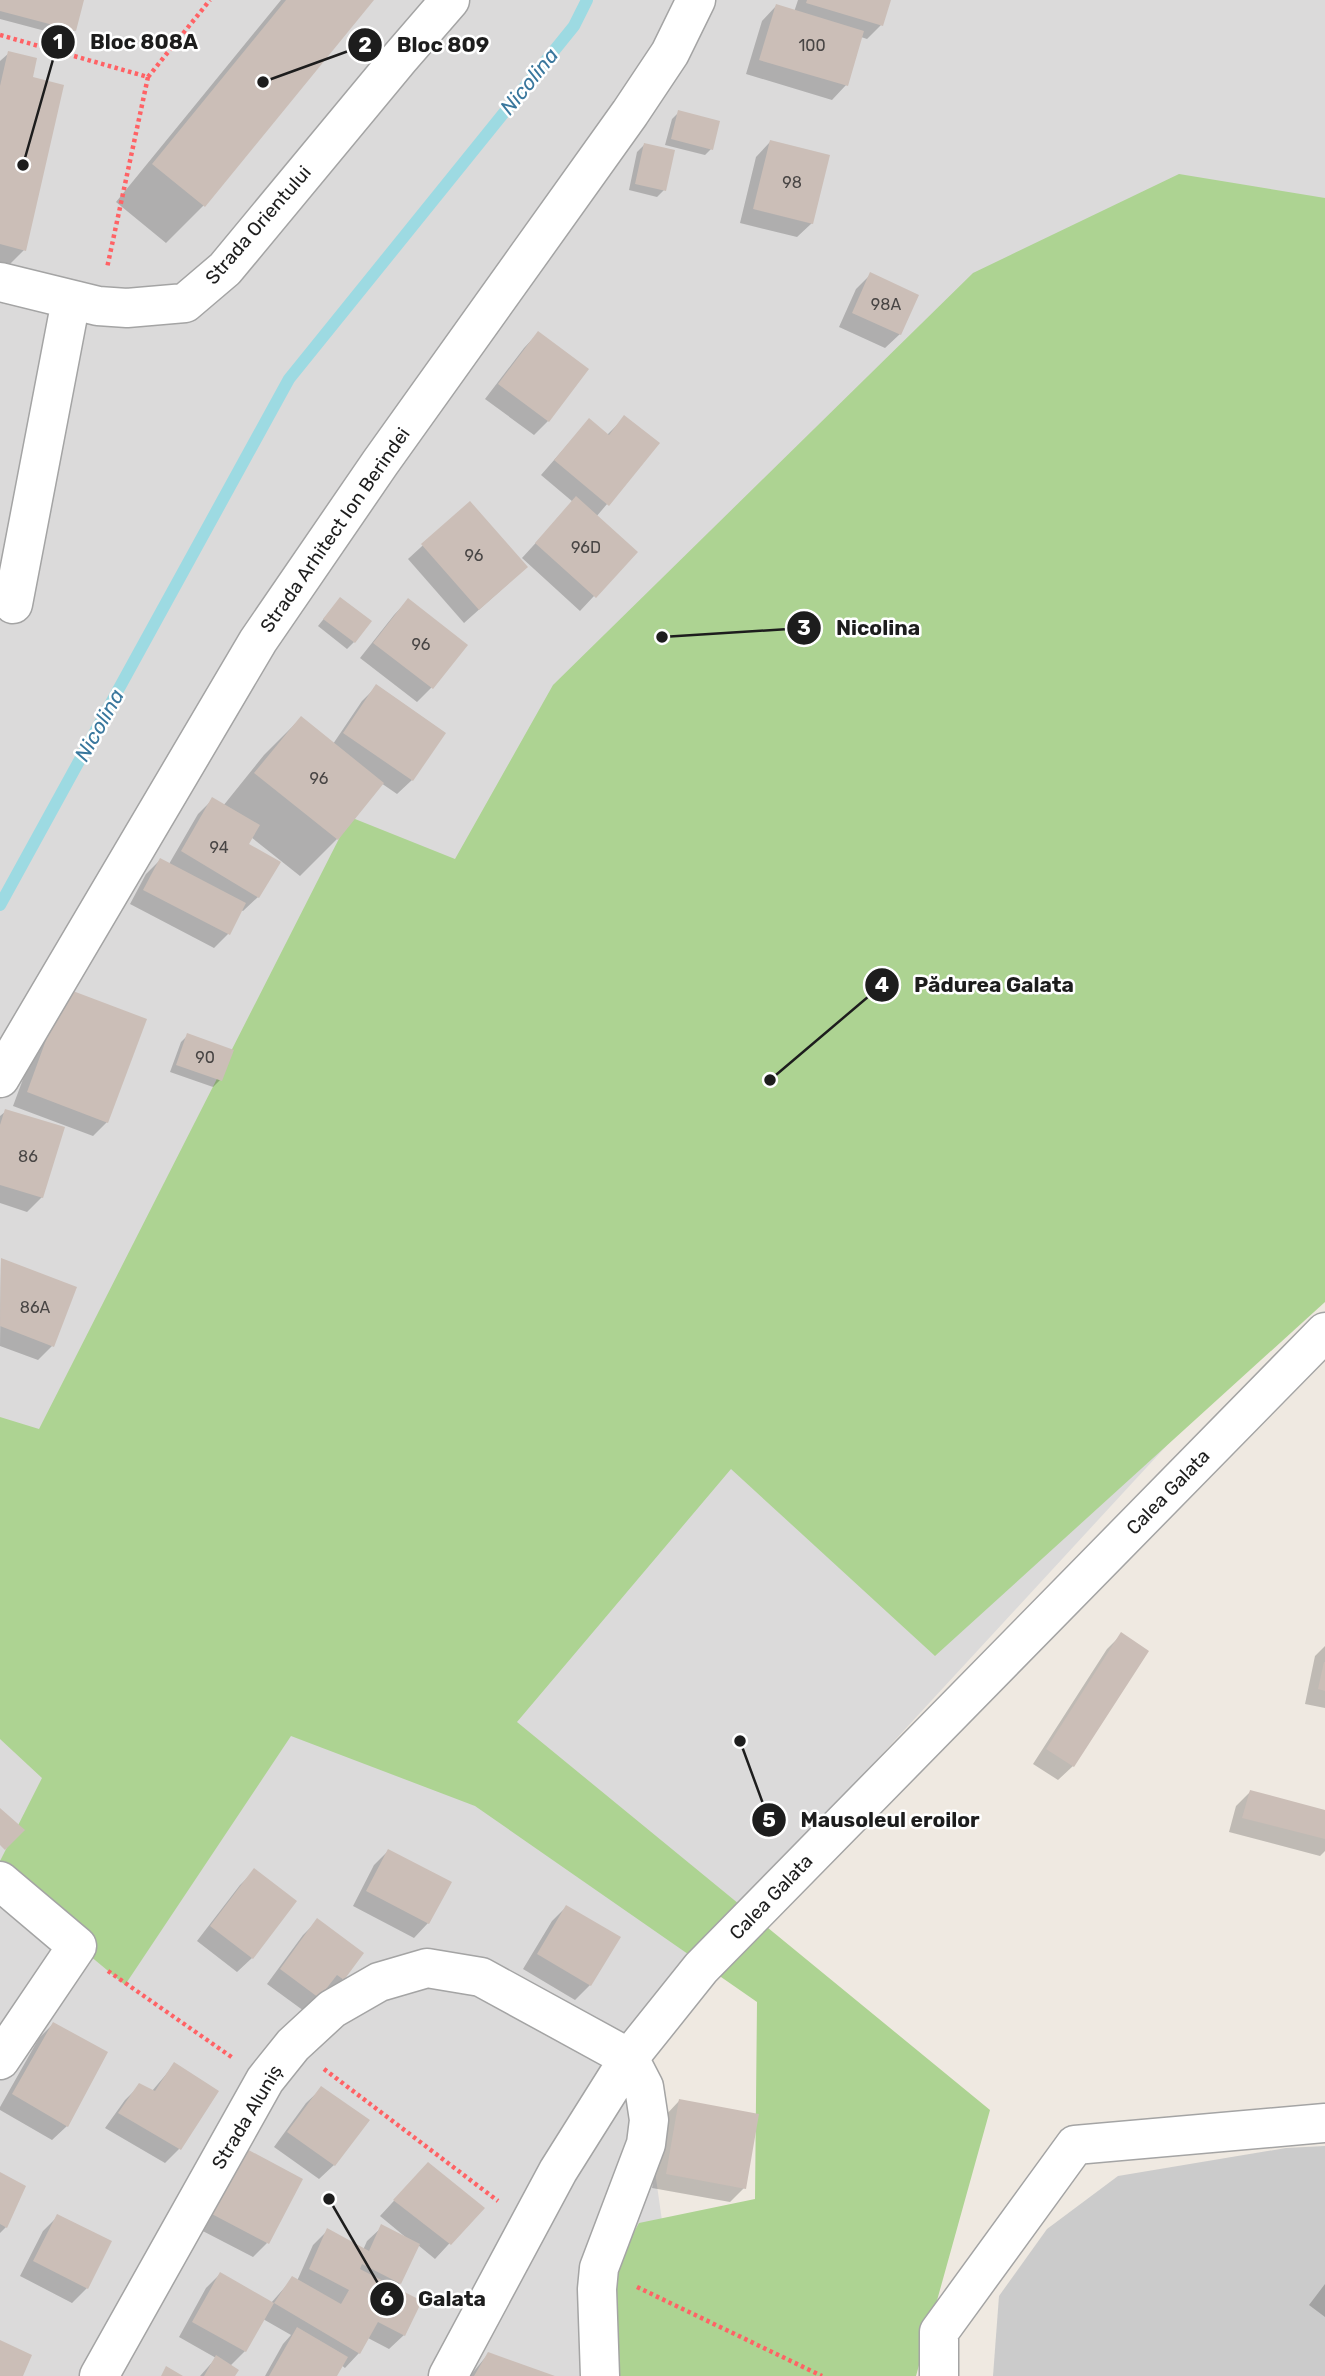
<svg xmlns="http://www.w3.org/2000/svg" width="1325" height="2376" font-family="Rubik,sans-serif">
	<style>
		.residential { fill: #dbdada }
		.religious { fill: #cbcbcb }
		.forest { fill: #add392 }
		.shadow { fill: #0003 }
		.lines { fill: none; stroke-linecap: round; stroke-linejoin: round }
		.stream { stroke: #9ddae2; stroke-width: 12 }
		.building { fill: #cbbeb7 }
		.minor-casing { stroke: #a4a4a4; stroke-width: 41 }
		.path { stroke: #ff6265; stroke-width: 4.5; stroke-dasharray: 3.5 3.5; stroke-linecap: butt }
		.minor { stroke: #fff; stroke-width: 38 }
		.labels { text-anchor: middle; dominant-baseline: central; stroke-width: 5; stroke-linejoin: round; paint-order: stroke }
		.number-label { font-size: 16px; fill: #484544 }
		.street-label { font-size: 19px; fill: #1d1d1d; stroke: #fff }
		.water-label { font-size: 21px; font-style: italic; fill: #39779d; stroke: #fff }
		.leader { fill: none; stroke: #1d1d1d; stroke-width: 2.5 }
		.callout-dot { fill: #1d1d1d; stroke: #fff; stroke-width: 2.5 }
		.mark-label { font-size: 21px; text-anchor: middle; font-weight: bold; fill: #fff }
		.callout-label { font-size: 21px; text-anchor: middle; font-weight: bold; fill: #1d1d1d; stroke: #fff; stroke-width: 5; stroke-linejoin: round; paint-order: stroke }
	</style>
	<rect width="100%" height="100%" fill="#efe9e1"/>
	<path class="residential" d="M0,0H1325V1274L634,2023L684,2376H0Z"/>
	<path class="religious" d="M1325,2146V2376H993L999,2296L1047,2229L1118,2176L1286,2148Z"/>
	<path class="forest" d="M1179,174L1325,198V1302L935,1656L731,1469L517,1722L990,2110L916,2376H605L602,2289L639,2223L755,2199L757,2002L475,1806L291,1736L125,1985L0,1881V1861L42,1778L0,1739V1417L39,1429L350,817L455,859L553,685L973,273Z"/>
	<path class="shadow" d="M0,0H82L75,30L68,37L0,19Z
		M281,0H371L203,206L166,243L116,202Z
		M798,0H889L881,25L867,39L861,37L846,85L832,100L746,74L762,21L776,6L794,12Z
		M9,53L31,79L24,250L0,274V61Z
		M679,112L711,149L705,155L665,145L672,119Z
		M770,142L812,223L797,237L740,223L756,157Z
		M644,145L664,190L657,197L629,190L637,152Z
		M871,274L900,334L885,348L839,327L856,289Z
		M538,333L548,421L534,435L485,399L524,348Z
		M624,418L658,444L596,517L635,552L580,611L522,558L573,502L541,475L589,420L607,435Z
		M469,503L511,581L464,623L408,559Z
		M408,600L465,645L431,688L417,702L360,658L394,615Z
		M334,606L354,642L347,649L318,626Z
		M376,687L412,780L397,794L381,783L337,839L300,876L251,837L247,844L258,897L243,911L241,910L228,934L214,948L130,904L146,874L160,860L169,864L198,814L213,799L223,806L264,755L301,718L333,744L362,701Z
		M51,1004L107,1122L93,1136L13,1106Z
		M188,1035L231,1051L220,1080L213,1087L170,1072L181,1042Z
		M6,1111L42,1197L27,1212L0,1203V1116Z
		M1,1260L52,1346L38,1360L0,1346Z
		M1121,1635L1073,1766L1058,1780L1033,1764L1107,1649Z
		M1325,1646V1708L1305,1704L1315,1656Z
		M1250,1792L1325,1812V1851L1320,1856L1229,1832L1236,1806Z
		M388,1851L428,1923L414,1938L353,1906L374,1865Z
		M255,1870L252,1958L237,1972L197,1941L240,1885Z
		M566,1907L618,1938L590,1985L575,2000L523,1969L552,1921Z
		M318,1920L343,1979L328,1993L323,1989L304,2011L267,1984L303,1935Z
		M53,2024L67,2126L52,2140L0,2110V2107L39,2038Z
		M174,2065L179,2149L165,2163L105,2128L125,2100L140,2085L152,2091Z
		M321,2089L334,2165L319,2179L274,2147L306,2103Z
		M679,2101L744,2188L730,2202L652,2188L665,2116Z
		M229,2164L267,2243L253,2257L195,2227Z
		M0,2174L6,2227L0,2233Z
		M414,2179L482,2208L435,2259L418,2245L400,2283L394,2289L404,2335L389,2349L368,2338L359,2353L345,2368L341,2365L335,2376H265L283,2344L291,2335L263,2319L245,2351L230,2366L233,2376H200L216,2358L179,2337L206,2288L220,2274L271,2303L293,2278L297,2281L313,2245L327,2231L363,2250L367,2241L382,2227L409,2240L380,2216Z
		M58,2216L110,2242L87,2288L72,2303L20,2276L43,2231Z
		M1325,2284V2317L1309,2305Z
		M488,2354L551,2376H470Z"/>
	<g class="lines">
		<path class="stream" d="M0,905L289,379L574,26L587,0"/>
	</g>
	<path class="building" d="M0,0H84L76,31L0,11Z
		M286,0H374L205,207L152,164Z
		M807,0H891L883,26L806,3Z
		M776,4L864,31L848,86L759,60Z
		M8,51L37,58L33,77L64,85L26,251L0,244V86Z
		M678,110L720,121L713,150L671,139Z
		M770,140L830,155L813,224L753,209Z
		M644,143L675,150L666,191L635,184Z
		M870,272L919,295L901,335L852,313Z
		M538,331L589,369L549,422L498,384Z
		M624,415L660,443L609,506L554,460L589,418L609,435Z
		M576,496L638,552L596,598L535,543Z
		M470,501L528,567L479,610L421,544Z
		M340,597L372,621L355,643L323,619Z
		M408,598L468,645L433,689L373,643Z
		M376,684L446,733L413,781L343,733Z
		M301,716L384,783L338,840L254,773Z
		M212,797L260,825L249,844L281,862L259,898L181,851Z
		M160,858L246,903L230,935L143,890Z
		M65,988L147,1019L108,1123L27,1092Z
		M187,1033L234,1050L222,1081L176,1065Z
		M5,1109L65,1127L43,1198L0,1185V1125Z
		M1,1258L77,1287L54,1347L0,1326Z
		M1121,1632L1149,1651L1074,1767L1046,1749Z
		M1324,1662H1325V1691L1318,1689Z
		M1250,1790L1325,1810V1839L1242,1818Z
		M0,1808L25,1830L5,1850L0,1845Z
		M388,1849L452,1882L429,1924L366,1891Z
		M254,1868L297,1901L253,1959L210,1926Z
		M566,1905L621,1937L591,1986L537,1954Z
		M317,1918L364,1953L344,1980L337,1975L319,1998L280,1969Z
		M53,2022L108,2052L68,2127L12,2094Z
		M174,2062L219,2091L181,2150L118,2113L139,2083L155,2091Z
		M321,2086L370,2120L335,2166L287,2132Z
		M679,2099L759,2114L746,2189L666,2174Z
		M243,2147L303,2179L269,2244L208,2212Z
		M428,2162L485,2208L451,2245L393,2200Z
		M0,2172L26,2186L7,2228L0,2224Z
		M57,2214L112,2241L88,2289L33,2261Z
		M381,2224L420,2244L401,2284L362,2264L360,2269L422,2301L405,2336L378,2322L360,2354L274,2303L246,2352L192,2322L220,2272L274,2303L292,2276L341,2304L349,2290L309,2269L327,2228L369,2251Z
		M297,2327L348,2357L337,2376H269Z
		M0,2340L32,2355L23,2376H0Z
		M488,2352L555,2376H474Z
		M216,2355L239,2370L235,2376H204Z
		M166,2366L183,2376H161Z"/>
	<g class="lines">
		<g class="minor-casing">
			<path id="minor" d="M0,282L98,306L127,308L185,303L225,269L399,59L450,0
				M13,604L71,300
				M0,1078L258,641L380,463L630,113L670,53L696,0
				M0,1881L77,1946L0,2060
				M99,2376L265,2080L293,2045L332,2009L379,1982L427,1968L481,1977L629,2058L644,2087L649,2120L646,2144L599,2268L597,2289L600,2376
				M448,2376L558,2171L629,2058L701,1968L1325,1332
				M939,2376V2332L1075,2145L1325,2123"/>
		</g>
		<path class="path" d="M0,35L148,77L107,268
			M148,77L210,0
			M108,1971L233,2058
			M324,2069L498,2201
			M637,2287L822,2376"/>
		<use href="#minor" class="minor"/>
	</g>
	<g class="labels">
		<g class="number-label">
			<text x="812" y="45">100</text>
			<text x="792" y="182">98</text>
			<text x="886" y="304">98A</text>
			<text x="586" y="547">96D</text>
			<text x="474" y="555">96</text>
			<text x="421" y="644">96</text>
			<text x="319" y="778">96</text>
			<text x="219" y="847">94</text>
			<text x="205" y="1057">90</text>
			<text x="28" y="1156">86</text>
			<text x="35" y="1307">86A</text>
		</g>
		<g class="street-label">
			<text transform="translate(258 225) rotate(-49)">Strada Orientului</text>
			<text transform="translate(335 530) rotate(-55)">Strada Arhitect Ion Berindei</text>
			<text transform="translate(1168 1492) rotate(-46)">Calea Galata</text>
			<text transform="translate(771 1897) rotate(-46)">Calea Galata</text>
			<text transform="translate(247 2117) rotate(-59)">Strada Aluniș</text>
		</g>
		<g class="water-label">
			<text transform="translate(529 81) rotate(-51)">Nicolina</text>
			<text transform="translate(99 725) rotate(-61)">Nicolina</text>
		</g>
	</g>
	<path class="leader" d="M23 165L58 42M263 82L365 45M662 637L804 628M770 1080L882 985M740 1741L769 1820M329 2199L387 2299"/>
	<g class="callout-dot">
		<circle cx="23" cy="165" r="7"/>
		<circle cx="263" cy="82" r="7"/>
		<circle cx="662" cy="637" r="7"/>
		<circle cx="770" cy="1080" r="7"/>
		<circle cx="740" cy="1741" r="7"/>
		<circle cx="329" cy="2199" r="7"/>
		<circle cx="58" cy="42" r="18"/>
		<circle cx="365" cy="45" r="18"/>
		<circle cx="804" cy="628" r="18"/>
		<circle cx="882" cy="985" r="18"/>
		<circle cx="769" cy="1820" r="18"/>
		<circle cx="387" cy="2299" r="18"/>
	</g>
	<g class="mark-label">
		<text x="58" y="49">1</text>
		<text x="365" y="52">2</text>
		<text x="804" y="635">3</text>
		<text x="882" y="992">4</text>
		<text x="769" y="1827">5</text>
		<text x="387" y="2306">6</text>
	</g>
	<g class="callout-label">
		<text x="144" y="49">Bloc 808A</text>
		<text x="443" y="52">Bloc 809</text>
		<text x="878" y="635">Nicolina</text>
		<text x="994" y="992">Pădurea Galata</text>
		<text x="890" y="1827">Mausoleul eroilor</text>
		<text x="452" y="2306">Galata</text>
	</g>
</svg>
